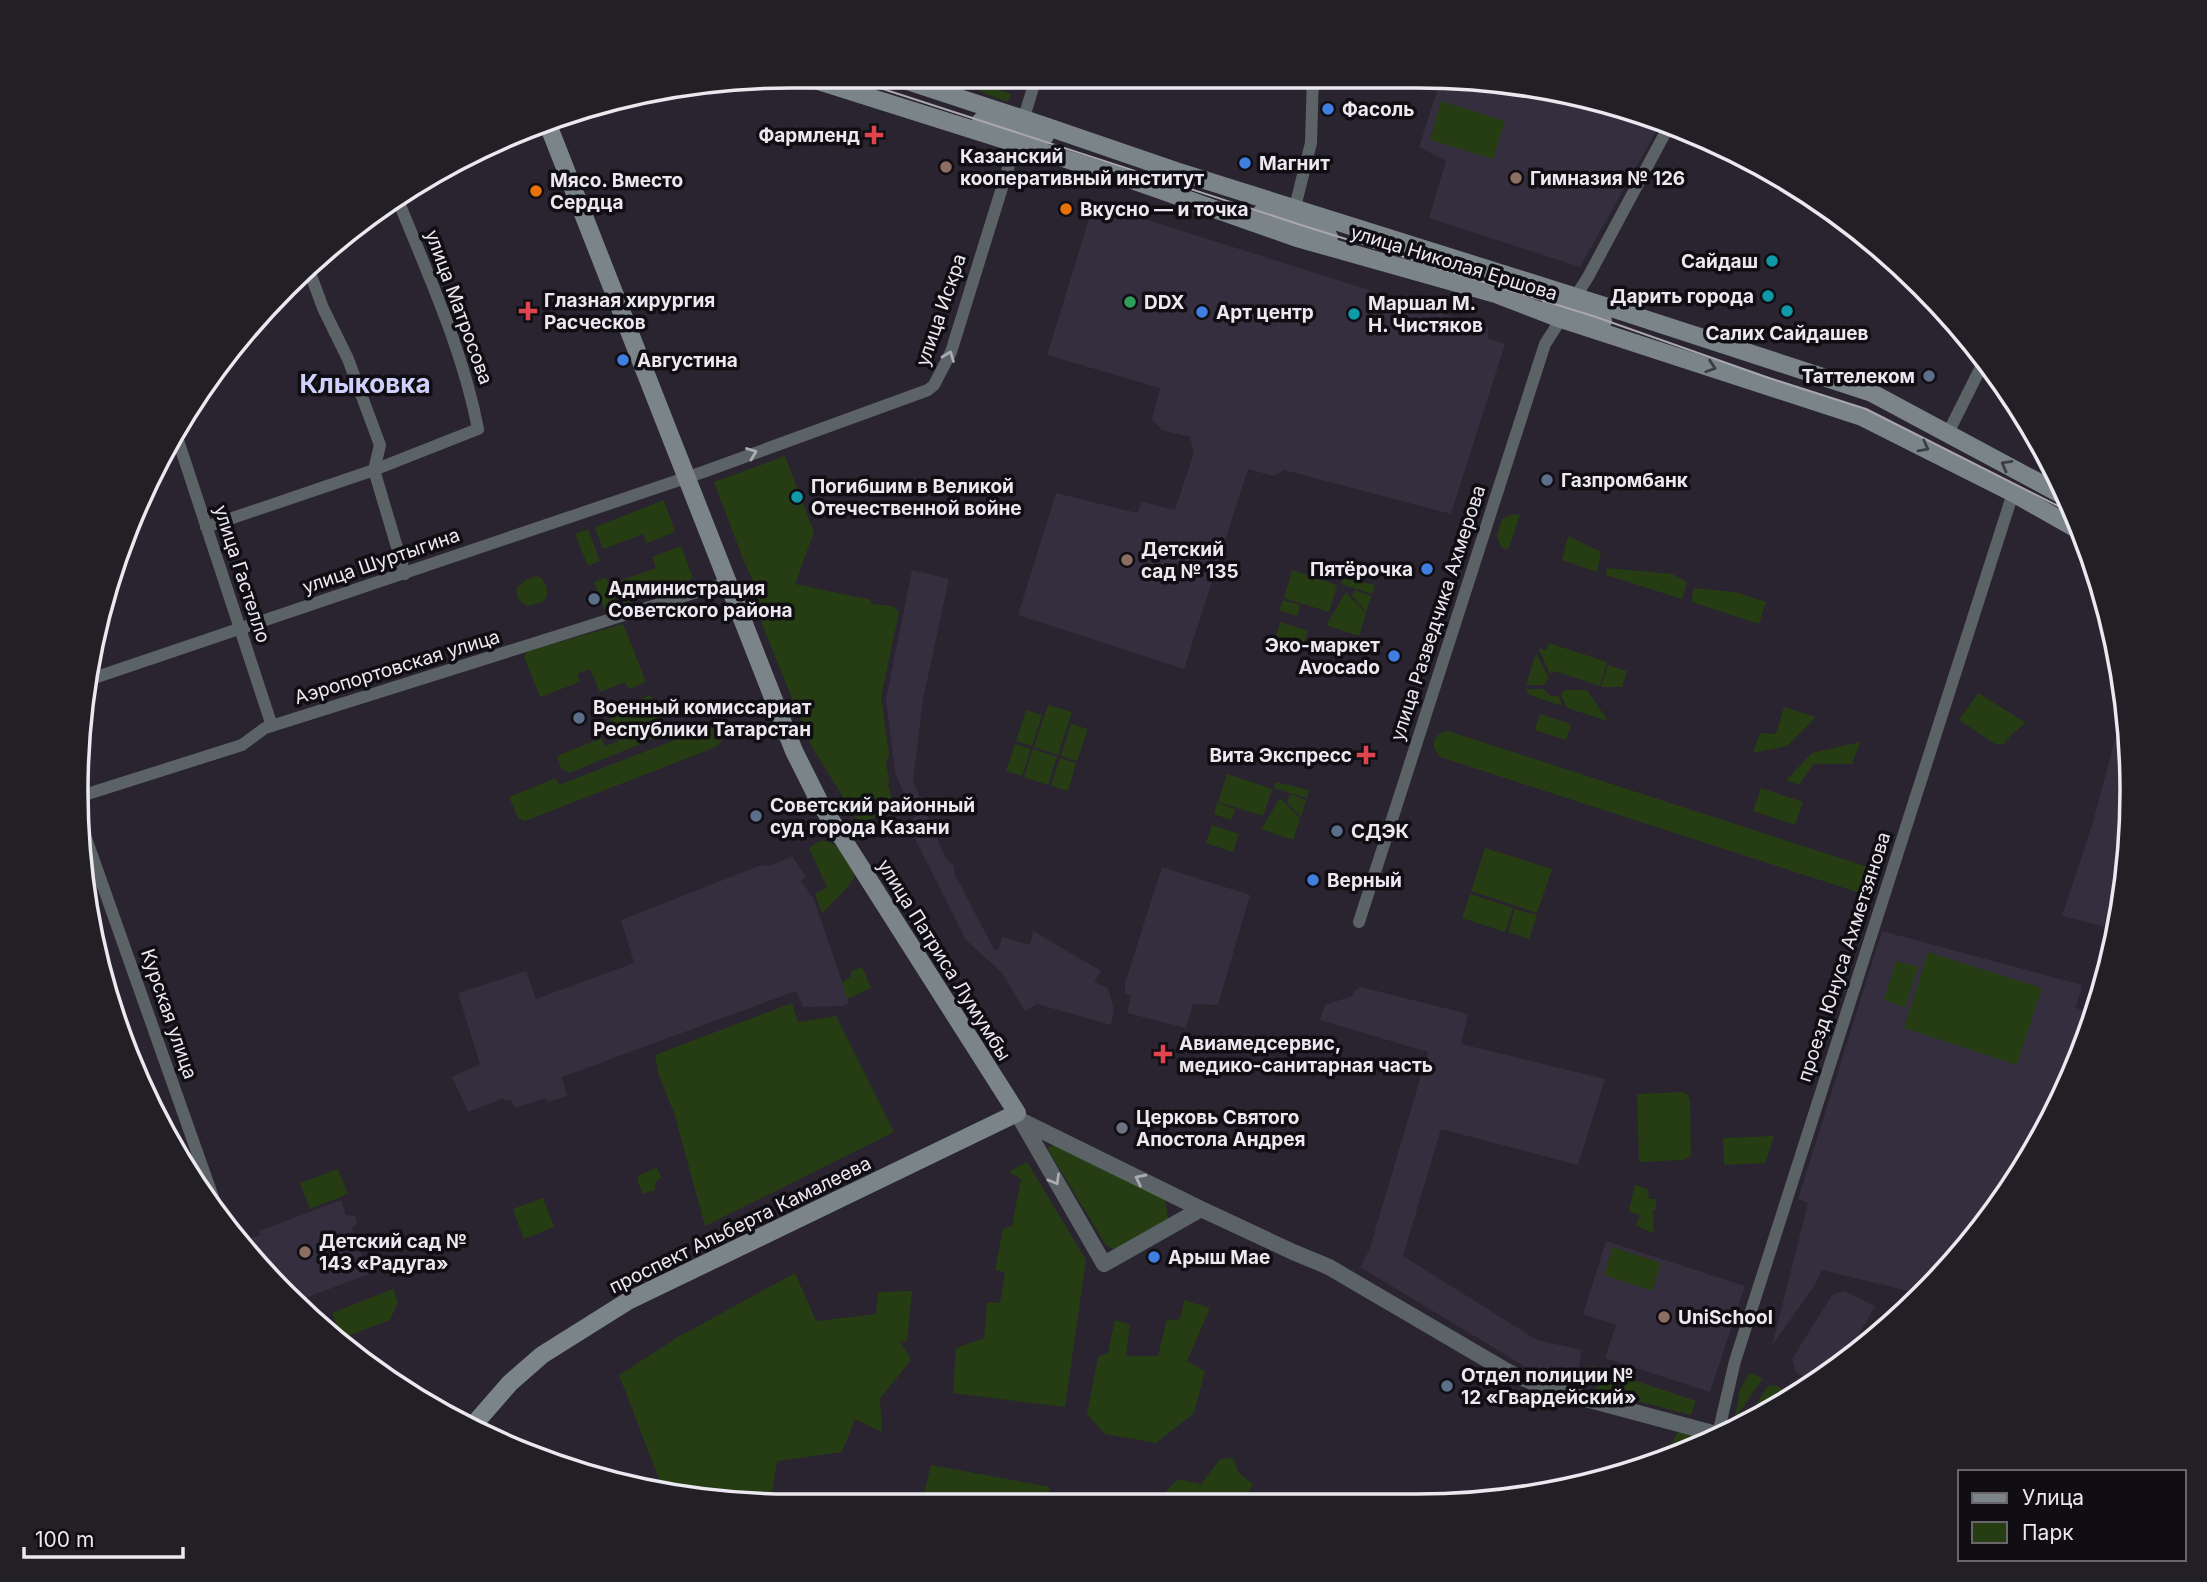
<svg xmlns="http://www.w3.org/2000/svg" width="2207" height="1582" font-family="Inter,sans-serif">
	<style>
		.built { fill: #352e3e }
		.green { fill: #263d14 }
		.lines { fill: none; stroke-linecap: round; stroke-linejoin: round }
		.minor { stroke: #5c6366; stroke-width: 12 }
		.tertiary { stroke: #5c6366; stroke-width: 16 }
		.secondary { stroke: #7b8589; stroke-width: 18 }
		.tram { stroke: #aaa6ae; stroke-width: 2 }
		.oneway { stroke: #abacb1 }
		.oneway2 { stroke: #3b3e42 }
		.shop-dot { fill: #3f7fe0; stroke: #100e13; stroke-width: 2.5 }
		.health-dot { fill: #e0444e; stroke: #100e13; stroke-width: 2.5 }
		.education-dot { fill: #8d6e63; stroke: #100e13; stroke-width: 2.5 }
		.food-dot { fill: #e8710a; stroke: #100e13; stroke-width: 2.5 }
		.culture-dot { fill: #0f9aa8; stroke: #100e13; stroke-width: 2.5 }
		.leisure-dot { fill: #2e9e5b; stroke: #100e13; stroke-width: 2.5 }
		.service-dot { fill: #5c6f8a; stroke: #100e13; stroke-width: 2.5 }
		.worship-dot { fill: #6b7280; stroke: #100e13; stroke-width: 2.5 }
		.labels { text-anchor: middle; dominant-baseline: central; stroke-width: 7; stroke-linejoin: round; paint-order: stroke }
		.poi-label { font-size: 19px; font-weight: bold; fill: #ebe8ef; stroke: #100e13; text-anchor: start }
		.street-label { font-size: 19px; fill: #ebe8ef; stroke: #100e13 }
		.district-label { font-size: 26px; font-weight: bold; fill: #d0d0fc; stroke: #100e13 }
		.rim { fill: none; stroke: #ebe8ef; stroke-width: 3.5 }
	</style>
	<rect width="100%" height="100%" fill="#29242f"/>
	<path class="built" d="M1453,79L1556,89L1662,121L1580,267L1429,218L1446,161L1419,147L1439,85H1462Z
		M1094,203L1489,328L1487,338L1505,344L1451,514L1284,470L1274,476L1248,469L1184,669L1018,615L1056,493L1137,513L1142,502L1175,510L1194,453L1190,437L1162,430L1152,419L1160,388L1047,355Z
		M912,570L949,579L923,699L913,781L921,800L909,805L895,772L886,699Z
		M2126,699L2130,838L2115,929L2062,916L2093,822Z
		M926,812L946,859L954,866V873L995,951L999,948L1002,937L1030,945L1033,931L1101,971L1094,982L1108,988L1114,1010L1111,1025L1037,1004L1025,1011L1002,973L966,940L906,821Z
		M792,856L806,877L801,881L814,899L849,1003L844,1006L803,1007L796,991L562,1077L567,1096L548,1102L546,1098L515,1108L511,1100L506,1101L504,1098L468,1112L452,1077L480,1064L458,993L526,971L536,999L634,963L621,920L759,866L772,865Z
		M1162,867L1250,895L1218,1005L1193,1004L1186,1028L1127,1013L1131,995L1125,994V983Z
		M1882,931L2082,985L2076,1008L2085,1011L2056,1111L1984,1227L1921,1294L1822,1270L1816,1283L1772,1346L1808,1203L1798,1199Z
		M1361,987L1468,1014L1461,1044L1605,1079L1578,1165L1441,1129L1403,1256L1537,1340L1582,1350L1576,1381L1537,1374L1360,1267L1369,1251L1428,1052L1320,1020L1325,1005L1352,996L1354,991Z
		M341,1200L346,1215L355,1216L357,1222L352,1229L369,1274L295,1302L254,1264L245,1241L260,1235L259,1231Z
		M1606,1241L1745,1286L1710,1392L1605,1358L1616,1325L1583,1314Z
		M1845,1291L1875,1306L1843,1361L1813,1383L1796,1372L1792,1359L1832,1295Z"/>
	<path class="green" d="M980,75H1018L1014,87Z
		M968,78L1011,94L1008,102L986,94L966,83Z
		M1441,101L1505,121L1493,159L1430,140Z
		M785,456L814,532L795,584L871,600V604L892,606L899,612L881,697L889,754L886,765L889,777L888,785L893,802L885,811L865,823L862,822L859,823L811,745L751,597L758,591L745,564L714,482Z
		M664,500L675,532L647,543L643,534L603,549L595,527Z
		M1512,514L1520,515L1508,550L1501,547L1497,536L1502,519Z
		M588,529L600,561L588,566L575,534Z
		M1568,536L1601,552L1597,572L1562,560Z
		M681,546L693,578L624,604L616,582L656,568L652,557Z
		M1607,568L1672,574L1687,582L1682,599L1606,575Z
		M1292,570L1337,585L1329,612L1284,598Z
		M538,576C548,582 550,594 543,602L527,606L519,600L516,589L526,580Z
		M606,577L618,607L605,611L594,582Z
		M1342,578L1375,585L1372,594L1341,584Z
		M1693,588L1735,592L1766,602L1759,624L1692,602Z
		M1354,590L1372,596L1366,612L1352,596Z
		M1346,592L1366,614L1359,636L1326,625Z
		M1283,600L1300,605L1297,616L1279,610Z
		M1280,622L1308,631L1302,649L1275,640Z
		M623,624L646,682L629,689L625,682L600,692L590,669L577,674L580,682L540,697L524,657L528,651Z
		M1549,643L1607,662L1600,686L1555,671L1550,674L1539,650V648L1546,651Z
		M1536,653L1549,678L1544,685H1526Z
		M1608,665L1627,671L1622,687H1601Z
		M1526,689H1544L1550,696H1558L1563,706L1529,695Z
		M1564,690H1587L1608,721L1567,708L1561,695Z
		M1978,693L2026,723L2012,734L2003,745L1995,744L1959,720Z
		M651,695L665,734L569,773L561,768L557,756L602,738L605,746L619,741L610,719L636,709L634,702Z
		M1048,705L1072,712L1058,755L1034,747Z
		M1784,707L1816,717L1787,746L1753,753L1760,733L1776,734Z
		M1026,710L1042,715L1032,746L1016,741Z
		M1540,714L1571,724L1566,740L1535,730Z
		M1071,724L1088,729L1077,761L1061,756Z
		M708,727L717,728L721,731L722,741L716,747L525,821L518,818L509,797L556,778L559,785Z
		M1448,731L1871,868L1878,875V886L1872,893L1863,894L1440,757L1434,748C1433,738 1438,732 1448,731Z
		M1860,742L1852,764H1813L1799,785L1786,780L1812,753Z
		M1015,744L1031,749L1022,776L1006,771Z
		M1033,749L1057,757L1048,785L1024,777Z
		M1060,758L1076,763L1068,791L1051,786Z
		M1227,774L1272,789L1263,816L1218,802Z
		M1276,782L1309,790L1307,798L1274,788Z
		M1761,788L1803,802L1795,825L1753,811Z
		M1290,794L1306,800L1301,817L1287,803Z
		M1280,798L1300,819L1293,840L1261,829Z
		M1217,803L1235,809L1231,820L1214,814Z
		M1212,825L1239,834L1233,852L1206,843Z
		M820,841C838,839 847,861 855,874C852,887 831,902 822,914L815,894L827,887L809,848Z
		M1485,848L1552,869L1537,913L1471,891Z
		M1470,894L1513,908L1505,932L1462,918Z
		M1515,909L1537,915L1529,939L1508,932Z
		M1928,952L2042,988L2017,1065L1904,1028Z
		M1896,961L1918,967L1905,1007L1884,1000Z
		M862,967L871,988L847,999L842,983L851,976V971Z
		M792,1003L798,1022L836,1016L894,1132L705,1226L674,1113L658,1073L655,1055Z
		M1682,1092L1687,1094L1690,1100L1691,1156L1684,1160L1639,1162L1637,1094Z
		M1774,1136L1765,1163L1724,1165L1723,1138Z
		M1056,1145L1165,1200L1169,1223L1114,1250L1106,1245L1047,1148Z
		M1027,1162L1086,1260L1065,1407L953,1393L956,1348L984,1338L987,1302L1000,1303L1005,1272L995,1270L1003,1229L1012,1226L1021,1179L1009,1172Z
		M657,1167L661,1177L655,1183V1190L643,1194L638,1181V1176Z
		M338,1169L348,1194L310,1209L300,1183Z
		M1635,1185L1648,1189L1649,1199H1656V1209L1653,1210L1654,1233L1636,1226L1640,1215L1630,1212L1629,1209Z
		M543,1198L554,1227L524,1239L513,1209Z
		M1613,1247L1661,1263L1652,1291L1604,1275Z
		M795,1273L816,1321L876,1314L878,1292L912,1291L907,1341H900L911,1360L880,1399L882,1432L855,1419L842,1452L777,1461L772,1493L745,1505L664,1492L619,1375L678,1337Z
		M393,1289L398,1302L390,1320L342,1338L332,1313Z
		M1184,1300L1210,1308L1187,1361L1205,1371L1194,1413L1156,1443L1105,1434L1087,1414L1098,1357L1108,1353L1115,1320L1130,1324L1126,1356H1158L1167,1319L1176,1321L1181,1317Z
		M1592,1366L1696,1401L1691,1415L1599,1391L1590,1375Z
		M1749,1373L1763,1378L1737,1416H1735L1740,1390Z
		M1771,1385L1777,1386L1794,1396L1774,1411L1752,1421L1747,1420L1766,1388Z
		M1680,1429L1718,1439L1690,1452L1667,1458L1664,1456Z
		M1233,1458L1239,1473L1253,1484L1247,1495L1248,1502L1164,1503V1493L1178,1479L1201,1484L1220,1459Z
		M931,1465L1050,1487L1048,1503L997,1504L962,1498L961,1504H921Z"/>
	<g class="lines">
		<path class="minor" d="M1295,207L1311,143L1313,75
			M309,270L323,308L348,359L380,445L374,470L405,574
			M1948,433L1984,361
			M176,434L272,726
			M206,527L374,470L478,429C463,350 428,275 398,200L383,205
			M85,681L703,472L928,390L934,385L951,352L1037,75
			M81,796L242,745L265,728L729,582
			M81,824L220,1217
			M1359,922L1545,344L1588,277L1670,124
			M1718,1434L1735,1361L2013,493"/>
		<path class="tertiary" d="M1021,1120L1104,1264L1201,1209
			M1022,1121L1201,1209L1293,1252L1329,1267L1510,1373L1552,1390L1724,1436"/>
		<path class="secondary" d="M799,75L1129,179L1297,238L1496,294L1561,319L1862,417L2013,493L2080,531
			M889,75L1042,125L1176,171L1608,307L1872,393L2064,496
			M981,121L1045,136
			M1260,214L1301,225L1329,237
			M1551,300L1603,321
			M469,1430L510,1383L542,1355L628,1301L1017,1113L820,803L794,751L547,122"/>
		<path class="tram" d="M840,75L1301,225L1596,317L1769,378L1866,409L2072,513"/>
	</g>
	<defs><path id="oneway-chevron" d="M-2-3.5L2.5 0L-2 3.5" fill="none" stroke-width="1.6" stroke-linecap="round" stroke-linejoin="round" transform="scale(1.75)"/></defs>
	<g class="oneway">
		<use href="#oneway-chevron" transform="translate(949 356) rotate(-69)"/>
		<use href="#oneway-chevron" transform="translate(752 453) rotate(-21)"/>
		<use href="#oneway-chevron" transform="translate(1140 1179) rotate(-154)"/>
		<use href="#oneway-chevron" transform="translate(1055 1180) rotate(60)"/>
	</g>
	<g class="oneway2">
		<use href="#oneway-chevron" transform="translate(1711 367) rotate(18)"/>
		<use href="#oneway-chevron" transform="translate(1924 447) rotate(28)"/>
		<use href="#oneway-chevron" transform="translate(2006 465) rotate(-151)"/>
	</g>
	<g class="shop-dot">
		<circle cx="1328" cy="109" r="7"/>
		<circle cx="1245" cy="163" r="7"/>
		<circle cx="1202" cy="312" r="7"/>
		<circle cx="623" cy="360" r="7"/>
		<circle cx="1427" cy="569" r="7"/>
		<circle cx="1394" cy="656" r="7"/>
		<circle cx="1313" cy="880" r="7"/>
		<circle cx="1154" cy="1257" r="7"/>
	</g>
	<g class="health-dot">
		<path d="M870.5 124.5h7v7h7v7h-7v7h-7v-7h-7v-7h7z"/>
		<path d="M524.5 300.5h7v7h7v7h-7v7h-7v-7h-7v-7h7z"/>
		<path d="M1362.5 744.5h7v7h7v7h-7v7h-7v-7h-7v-7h7z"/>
		<path d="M1159.5 1043.5h7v7h7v7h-7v7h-7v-7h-7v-7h7z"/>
	</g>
	<g class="education-dot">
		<circle cx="946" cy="167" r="7"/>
		<circle cx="1516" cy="178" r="7"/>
		<circle cx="1127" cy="560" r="7"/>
		<circle cx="305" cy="1252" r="7"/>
		<circle cx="1664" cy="1317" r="7"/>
	</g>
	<g class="food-dot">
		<circle cx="536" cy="191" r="7"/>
		<circle cx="1066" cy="209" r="7"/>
	</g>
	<g class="culture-dot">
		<circle cx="1772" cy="261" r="7"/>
		<circle cx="1768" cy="296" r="7"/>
		<circle cx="1787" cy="311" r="7"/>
		<circle cx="1354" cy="314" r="7"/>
		<circle cx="797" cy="497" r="7"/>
	</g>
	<circle class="leisure-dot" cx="1130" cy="302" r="7"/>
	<g class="service-dot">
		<circle cx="1929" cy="376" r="7"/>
		<circle cx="1547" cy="480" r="7"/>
		<circle cx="594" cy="599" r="7"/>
		<circle cx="579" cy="718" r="7"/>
		<circle cx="756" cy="816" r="7"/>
		<circle cx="1337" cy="831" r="7"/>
		<circle cx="1447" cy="1386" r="7"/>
	</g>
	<circle class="worship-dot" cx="1122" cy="1128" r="7"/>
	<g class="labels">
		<g class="poi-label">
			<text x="1342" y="109">Фасоль</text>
			<text x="860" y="135" text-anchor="end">Фармленд</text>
			<text x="960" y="156">Казанский<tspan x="960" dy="22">кооперативный институт</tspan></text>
			<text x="1259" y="163">Магнит</text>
			<text x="1530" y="178">Гимназия № 126</text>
			<text x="550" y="180">Мясо. Вместо<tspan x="550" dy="22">Сердца</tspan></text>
			<text x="1080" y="209">Вкусно — и точка</text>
			<text x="1758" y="261" text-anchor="end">Сайдаш</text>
			<text x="1754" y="296" text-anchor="end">Дарить города</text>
			<text x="544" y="300">Глазная хирургия<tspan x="544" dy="22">Расческов</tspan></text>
			<text x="1144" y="302">DDX</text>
			<text x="1368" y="303">Маршал М.<tspan x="1368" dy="22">Н. Чистяков</tspan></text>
			<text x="1216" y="312">Арт центр</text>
			<text x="1787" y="333" text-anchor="middle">Салих Сайдашев</text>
			<text x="637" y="360">Августина</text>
			<text x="1915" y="376" text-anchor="end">Таттелеком</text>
			<text x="1561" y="480">Газпромбанк</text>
			<text x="811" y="486">Погибшим в Великой<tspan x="811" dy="22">Отечественной войне</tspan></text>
			<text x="1141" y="549">Детский<tspan x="1141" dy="22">сад № 135</tspan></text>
			<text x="1413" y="569" text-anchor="end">Пятёрочка</text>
			<text x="608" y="588">Администрация<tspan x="608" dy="22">Советского района</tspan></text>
			<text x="1380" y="645" text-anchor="end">Эко-маркет<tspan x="1380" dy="22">Avocado</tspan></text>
			<text x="593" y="707">Военный комиссариат<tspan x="593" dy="22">Республики Татарстан</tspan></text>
			<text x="1352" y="755" text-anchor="end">Вита Экспресс</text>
			<text x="770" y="805">Советский районный<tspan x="770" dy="22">суд города Казани</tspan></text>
			<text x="1351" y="831">СДЭК</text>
			<text x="1327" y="880">Верный</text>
			<text x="1179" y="1043">Авиамедсервис,<tspan x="1179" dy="22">медико-санитарная часть</tspan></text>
			<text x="1136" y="1117">Церковь Святого<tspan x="1136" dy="22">Апостола Андрея</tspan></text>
			<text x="319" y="1241">Детский сад №<tspan x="319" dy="22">143 «Радуга»</tspan></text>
			<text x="1168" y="1257">Арыш Мае</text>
			<text x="1678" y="1317">UniSchool</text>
			<text x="1461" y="1375">Отдел полиции №<tspan x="1461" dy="22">12 «Гвардейский»</tspan></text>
		</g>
		<g class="street-label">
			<text transform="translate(1454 263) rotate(17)">улица Николая Ершова</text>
			<text transform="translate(459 307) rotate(70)">улица Матросова</text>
			<text transform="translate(941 310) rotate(-71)">улица Искра</text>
			<text transform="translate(381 561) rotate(-19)">улица Шуртыгина</text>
			<text transform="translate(242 574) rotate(72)">улица Гастелло</text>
			<text transform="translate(1438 613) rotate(-72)">улица Разведчика Ахмерова</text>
			<text transform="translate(397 667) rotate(-17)">Аэропортовская улица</text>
			<text transform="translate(1844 957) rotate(-72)">проезд Юнуса Ахметзянова</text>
			<text transform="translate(944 960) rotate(58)">улица Патриса Лумумбы</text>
			<text transform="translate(169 1014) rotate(71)">Курская улица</text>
			<text transform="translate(740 1225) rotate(-26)">проспект Альберта Камалеева</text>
		</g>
		<g class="district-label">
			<text x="365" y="383">Клыковка</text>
		</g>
	</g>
	<path d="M0 0H2207V1582H0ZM791 88H1417A703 703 0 0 1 2120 791V791A703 703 0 0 1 1417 1494H791A703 703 0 0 1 88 791V791A703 703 0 0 1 791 88Z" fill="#221f25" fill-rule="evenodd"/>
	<path class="rim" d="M791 88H1417A703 703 0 0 1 2120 791V791A703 703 0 0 1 1417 1494H791A703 703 0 0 1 88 791V791A703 703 0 0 1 791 88Z"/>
	<rect x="1958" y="1470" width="228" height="91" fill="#100e13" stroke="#68656b" stroke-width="2"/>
	<rect x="1972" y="1493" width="35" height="10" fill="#7b8589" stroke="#68656b" stroke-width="2"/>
	<text x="2022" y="1505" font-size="21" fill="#ebe8ef">Улица</text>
	<rect x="1972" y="1522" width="35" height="21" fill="#263d14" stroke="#68656b" stroke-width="2"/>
	<text x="2022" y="1540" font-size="21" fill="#ebe8ef">Парк</text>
	<path d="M24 1547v10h159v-10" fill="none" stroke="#ebe8ef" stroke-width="3.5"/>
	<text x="35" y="1547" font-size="21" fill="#ebe8ef" stroke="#100e13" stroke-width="5" paint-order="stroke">100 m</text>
</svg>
